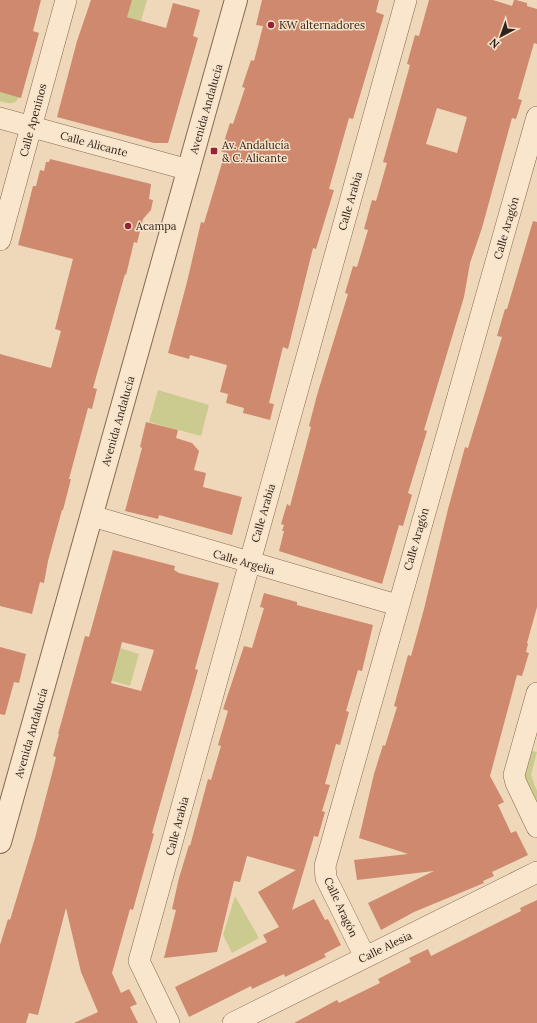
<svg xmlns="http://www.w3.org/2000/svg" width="537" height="1023" font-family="Lora,serif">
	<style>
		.green { fill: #cccb8f }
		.building { fill: #ce896f; fill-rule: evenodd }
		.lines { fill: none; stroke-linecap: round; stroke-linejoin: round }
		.minor-casing { stroke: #856854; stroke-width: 22 }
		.tertiary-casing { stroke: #856854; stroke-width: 24 }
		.minor { stroke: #fae6cd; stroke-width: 21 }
		.tertiary { stroke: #fae6cd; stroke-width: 22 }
		.poi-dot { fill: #962334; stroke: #f6e3ca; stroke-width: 1.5 }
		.labels { text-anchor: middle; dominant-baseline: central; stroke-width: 3; stroke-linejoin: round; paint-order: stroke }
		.poi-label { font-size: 11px; fill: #34231a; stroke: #f6e3ca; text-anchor: start }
		.street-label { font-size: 11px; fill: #34231a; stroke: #f6e3ca }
	</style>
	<rect width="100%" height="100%" fill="#efd8ba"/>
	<path class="green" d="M91,0L128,11L132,0H147L141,21L89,5Z
		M0,92L19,97C15,106 7,103 0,101Z
		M158,390L209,405L201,436L149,422Z
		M117,647L139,654L130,686L109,680Z
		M528,750L537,752L531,775L537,791V808L523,780Z
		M235,896L259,938L232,953L223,935Z"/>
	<path class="building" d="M0,0H41L33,31L39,33L21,98L0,92Z
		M91,0H132L127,17L166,28L173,3L200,10L193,36L198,38L168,143H154L57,117L77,41Z
		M262,0H379L376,12L384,15L353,119L349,118L329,189L334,190L316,249L313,248L288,349L283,347L269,403L274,404L270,420L243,413L244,408L226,403L228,394L220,392L227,365L190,355L189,359L168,353L187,282L201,222L204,223L225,153L221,151L230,123L233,124L245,88L242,87L251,60L254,61L263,26L256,25Z
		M429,0H493L512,6L514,0H516L527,3V6L537,9V44L534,43L518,99L522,100L516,119L512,118L482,228L470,263L464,297L424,430L427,431L408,493L412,495L403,526L399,525L382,584L279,551L284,531H282L284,525L281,524L287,504L290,506L311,427L309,426L317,395L348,294L345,293L353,266L357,267L368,230L364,229L372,200L376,201L387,163L383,162L410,65L407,64L415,35L419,36ZM437,108L467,117L457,153L426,144Z
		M50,159L151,184L149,199L153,200L151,210L143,219L137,243L134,242L126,275L125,274L93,388L97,389L92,409L88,408L69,479H71L63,510H62L48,561L44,583L40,582L32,614L0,606V354L51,368L61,331L55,329L73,259L18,245L33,186H36L40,170L44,171L46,162H49Z
		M533,221L537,222V607L527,643L528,644L526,652L529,653L522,676L517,675L490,776L504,802L498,805L511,833L516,831L528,855L492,872L494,876L483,881L484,883L414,912L381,930L368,903L434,871L357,880L354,860L408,854L359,838L374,774L383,745L385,746L397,707L394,706L408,655L411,656L424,609L448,509L465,447L468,448L502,337L497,336L505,309H507Z
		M146,422L178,430L176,438L192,443L199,451L194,470L206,473L203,487L242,497L232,535L159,515L158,519L125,511L142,448L140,447Z
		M113,550L175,566L174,570L179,573L219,583L195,669L198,670L152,833L154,834L136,899L133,910L130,909L112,973L121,993L129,989L137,1004L130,1007L138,1023H74L98,1012L81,972L66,908L38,1015L29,1013L26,1023H0V945L8,919L10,920L35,838L54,766L56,757L53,756L59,734H58L85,636L89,637ZM122,642L154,650L141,691L111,683Z
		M264,593L297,602V605L373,625L362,671L358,670L346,711L349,712L340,745L336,744L325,784L330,785L322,811L325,812L318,837L314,836L292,910L314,899L325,920L328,919L341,945L324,954L326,957L285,977L284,974L252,989L251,986L189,1017L175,987L267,942L263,935L279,927L258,892L296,870L247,856L240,882L234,881L217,952L164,958L176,910L172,909L179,878L189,845L190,846L208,779L211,780L221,746L218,745L228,711L223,709L244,646L252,648L264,608L260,607Z
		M0,647L26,654L19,683L14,682L5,715L0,714Z
		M537,900V1023H294L337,1000L339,1003L380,983L378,979L411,962L409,958L428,949L431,956L521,911L520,908Z"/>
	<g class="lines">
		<g class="minor-casing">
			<path id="minor" d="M0,118L189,170
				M0,240L66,0
				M92,516L397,605
				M537,693L514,775L516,783L537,827
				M365,957L326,878L325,866C394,616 467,367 537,117
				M169,1023L139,961L406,0
				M233,1023L537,872"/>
		</g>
		<g class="tertiary-casing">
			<path id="tertiary" d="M0,842L236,0"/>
		</g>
		<use href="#minor" class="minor"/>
		<use href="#tertiary" class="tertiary"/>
	</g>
	<g class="poi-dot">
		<circle cx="271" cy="25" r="4"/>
		<rect x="210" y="147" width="8" height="8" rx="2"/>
		<circle cx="128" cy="226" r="4"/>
	</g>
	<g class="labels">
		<g class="poi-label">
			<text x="279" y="25">KW alternadores</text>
			<text x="222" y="145">Av. Andalucía<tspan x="222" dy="13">&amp; C. Alicante</tspan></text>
			<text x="136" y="226">Acampa</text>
		</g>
		<g class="street-label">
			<text transform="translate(206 109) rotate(-74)">Avenida Andalucía</text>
			<text transform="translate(33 120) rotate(-75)">Calle Apeninos</text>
			<text transform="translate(94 144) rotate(15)">Calle Alicante</text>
			<text transform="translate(350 201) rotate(-74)">Calle Arabia</text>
			<text transform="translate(506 228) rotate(-74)">Calle Aragón</text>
			<text transform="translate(118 421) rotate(-74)">Avenida Andalucía</text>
			<text transform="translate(263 513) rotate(-74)">Calle Arabia</text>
			<text transform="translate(416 539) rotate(-74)">Calle Aragón</text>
			<text transform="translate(244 562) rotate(16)">Calle Argelia</text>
			<text transform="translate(31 733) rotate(-74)">Avenida Andalucía</text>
			<text transform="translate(177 826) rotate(-75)">Calle Arabia</text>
			<text transform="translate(341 907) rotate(65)">Calle Aragón</text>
			<text transform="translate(385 947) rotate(-26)">Calle Alesia</text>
		</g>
	</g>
	<g transform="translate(501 36) rotate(221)" stroke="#f6e3ca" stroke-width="3" paint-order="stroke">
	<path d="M0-3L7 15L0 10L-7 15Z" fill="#34231a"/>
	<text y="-6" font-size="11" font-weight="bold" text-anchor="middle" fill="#34231a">N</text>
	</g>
</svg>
